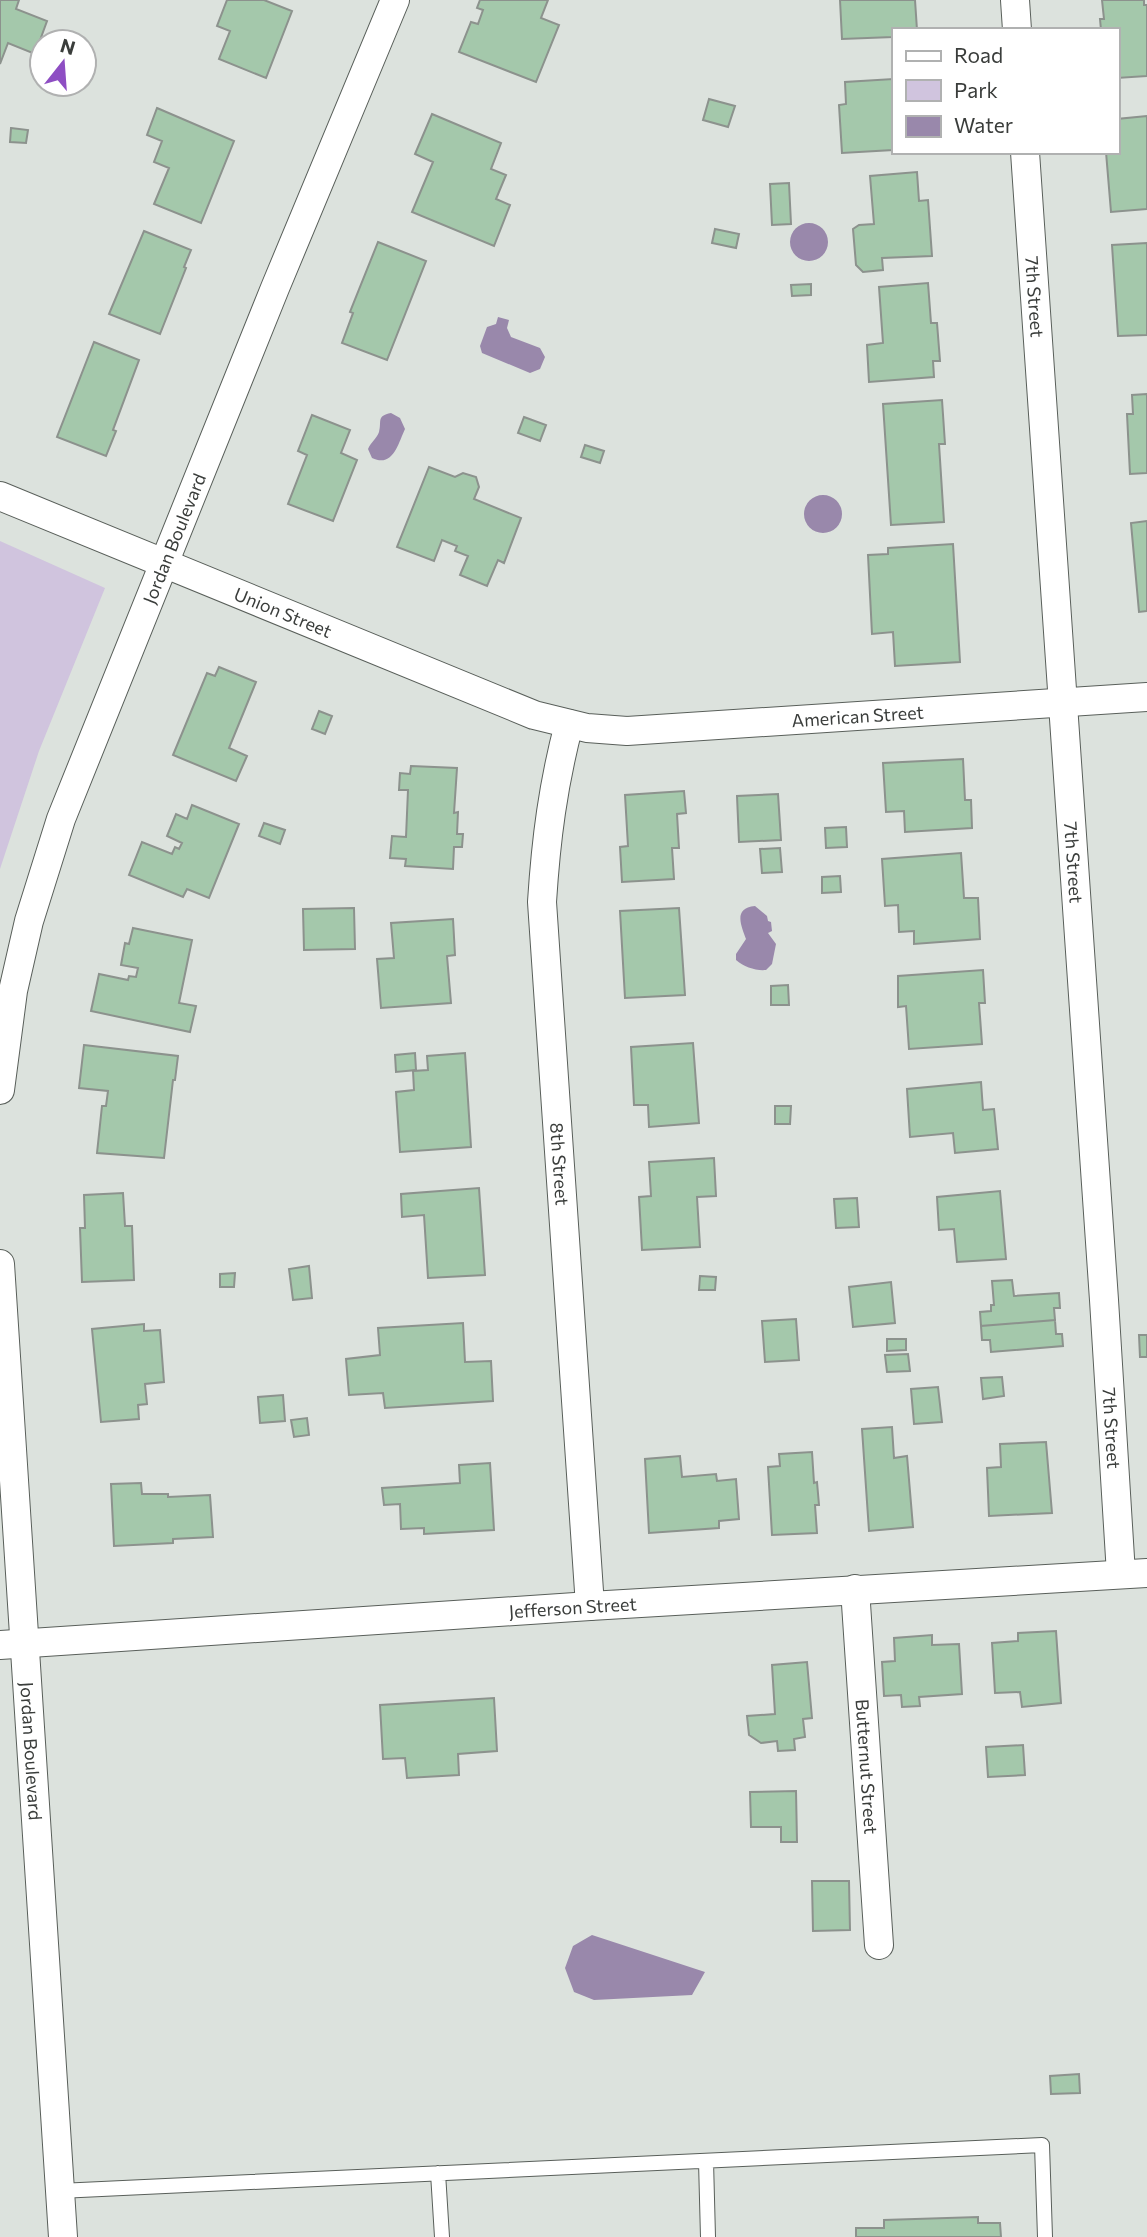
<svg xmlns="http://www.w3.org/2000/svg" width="1147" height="2237" font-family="Commissioner,sans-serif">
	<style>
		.green { fill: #d0c4de }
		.water { fill: #9988ab }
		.building { fill: #a4c8ab; stroke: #8c928d; stroke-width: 2 }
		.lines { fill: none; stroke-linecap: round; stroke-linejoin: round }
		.lane-casing { stroke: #595f5a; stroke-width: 16 }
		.street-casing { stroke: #595f5a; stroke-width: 30 }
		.lane { stroke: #fff; stroke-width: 14 }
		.street { stroke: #fff; stroke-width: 28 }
		.labels { text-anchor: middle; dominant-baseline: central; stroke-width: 5; stroke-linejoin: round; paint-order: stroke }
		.street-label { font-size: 18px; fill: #3a3d3b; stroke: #fff }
	</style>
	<rect width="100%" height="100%" fill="#dce2dd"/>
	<path class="green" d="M0,541L105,588L39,751L0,869Z"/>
	<path class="water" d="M790 242a19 19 0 1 1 38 0a19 19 0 1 1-38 0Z
		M498,317L509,320L507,328L511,337L540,348L545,357L540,369L530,373L482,353L480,346L487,327L496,324Z
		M391,413L400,418L405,429C398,444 393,468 372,458L368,449C371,442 377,438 379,432C382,421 376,416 391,413Z
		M804 514a19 19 0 1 1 38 0a19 19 0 1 1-38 0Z
		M755,906L767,916L768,921L771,922L772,931L768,933L776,944L772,964L766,970C756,971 744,967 736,960V954L746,939C742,927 732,908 755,906Z
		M592,1935L705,1972L692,1995L594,2000L574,1992L565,1968L573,1946Z"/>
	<path class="building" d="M0,0H19L16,9L47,21L35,54L8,43L0,64Z
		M227,0H264L292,11L266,78L219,59L230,31L217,26Z
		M480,0H548L541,18L559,25L536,82L459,52L471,22L478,24L483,10L477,8Z
		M840,0H915L917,30H893V37L842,39Z
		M1102,0H1144V5H1147V76L1117,78V30H1101L1100,19H1104Z
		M893,79V150L842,153L839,105L846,104L845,82Z
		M709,99L735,106L728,127L703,120Z
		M157,108L234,141L201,223L154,204L169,168L154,162L162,141L147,135Z
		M432,114L501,143L491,169L506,175L496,199L510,205L494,246L412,212L433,162L415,154Z
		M1147,116V209L1111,212L1106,152H1117V119Z
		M11,128L28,130L26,143L10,142Z
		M917,172L919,201L928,200L932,256L882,258L883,270L863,272L856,265L853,229L859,225L874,224L870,176Z
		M789,183L791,224L772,225L770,184Z
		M715,229L739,234L736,248L712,243Z
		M144,231L191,250L184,267L186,268L160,334L109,314Z
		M378,242L426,261L387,360L342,343L353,313L350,312Z
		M1147,243V335L1118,336L1112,245Z
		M928,283L931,323H937L940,361H933L934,377L869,382L867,345L883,343L879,287Z
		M811,284V295L792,296L791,285Z
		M94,342L139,360L113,430L116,431L106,456L57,437Z
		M1147,394V473L1130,474L1127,414H1133L1132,395Z
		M942,400L945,444H939L944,522L891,525L883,404Z
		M312,415L350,430L341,453L357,460L333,521L288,504L307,455L298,451Z
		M524,417L546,425L540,441L518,433Z
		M585,445L604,451L600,463L581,457Z
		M429,467L455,477L463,473L476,477L479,487L474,499L521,518L504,563L498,560L487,586L460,575L468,556L455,551L457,546L442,540L434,561L397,547Z
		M1147,521V611L1139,612L1131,523Z
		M953,544L960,662L895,666L893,632L872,634L868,555L888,554V548Z
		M219,667L256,682L229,748L247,756L236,781L173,755L207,673L215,676Z
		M319,711L332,716L325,734L312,729Z
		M963,759L965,800H971L972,828L905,832L904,811L886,812L883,763Z
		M411,766L457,768L454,813L458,812L457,834H463L462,847H454L453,869L405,866L406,859L390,858L392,836L406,837L408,790H399L400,773L410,774Z
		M684,791L686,813L677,814L679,848H672L674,879L622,882L620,847L628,846L625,795Z
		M778,794L781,840L739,842L737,796Z
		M192,805L239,824L209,898L187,889L183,897L129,875L142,842L172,854L175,847L179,849L182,843L167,836L176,814L187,819Z
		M264,823L285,830L280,844L259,836Z
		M846,827L847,847L826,848L825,828Z
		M780,848L782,872L762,873L760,849Z
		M961,853L964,898H978L980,939L914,944V931L899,932L898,905L885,906L882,859Z
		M840,876L841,892L822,893V877Z
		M354,908L355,949L304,950L303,909Z
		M679,908L685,995L625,998L620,911Z
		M453,919L455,955L447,956L451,1003L381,1008L377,959L394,958L391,923Z
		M133,928L192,940L179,1003L196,1006L190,1032L91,1011L99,974L128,980L129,976L136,977L138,968L121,965L125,943L129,944Z
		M983,970L985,1003H979L982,1044L909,1049L906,1006L898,1007V976Z
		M788,985L789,1005H771V986Z
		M693,1043L699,1123L649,1127L648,1105H634L631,1047Z
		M84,1045L178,1056L175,1080H173L164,1158L97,1153L102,1106H106L108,1091L79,1088Z
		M415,1053L416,1070L396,1072L395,1055Z
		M465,1053L471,1147L400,1152L396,1092L414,1090L413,1071L428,1070L427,1056Z
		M981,1082L983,1110L994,1109L998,1149L955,1153L953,1133L910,1137L907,1089Z
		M775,1106H791L790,1124H775Z
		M714,1158L716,1196L697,1197L700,1247L642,1250L639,1197L651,1196L649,1162Z
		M479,1188L485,1275L428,1278L424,1215L402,1217L401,1194Z
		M1000,1191L1006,1259L957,1262L954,1229L939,1230L937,1197Z
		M123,1193L125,1226H132L134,1280L82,1282L80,1228H85L84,1195Z
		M857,1198L859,1227L836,1228L834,1199Z
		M309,1266L312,1298L293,1300L289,1269Z
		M235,1273L234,1287H220V1274Z
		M700,1276L716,1277L715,1290H699Z
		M1012,1280L1014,1296L1059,1293L1060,1308H1054L1055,1320L981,1326L980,1312L991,1311V1305H994L992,1281Z
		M891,1282L895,1323L853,1327L849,1287Z
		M796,1319L799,1360L765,1362L762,1321Z
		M1055,1320L1056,1334H1062L1063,1346L991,1352L990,1340H982L981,1326Z
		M463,1323L465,1362L491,1361L493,1401L385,1408L383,1393L349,1395L346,1359L380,1355L378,1328Z
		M144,1324V1331L160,1330L164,1382L145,1384L147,1404L138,1405L139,1419L101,1422L92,1329Z
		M1139,1335H1147V1357H1140Z
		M887,1339H906V1350L887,1351Z
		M908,1354L910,1371L887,1372L885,1355Z
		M1002,1377L1004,1396L983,1399L981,1378Z
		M938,1387L942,1422L914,1424L911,1389Z
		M283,1395L285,1421L260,1423L258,1397Z
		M307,1418L309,1435L294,1437L291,1420Z
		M892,1427L894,1458L907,1456L913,1527L869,1531L862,1429Z
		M1046,1442L1052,1513L989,1516L987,1468L1001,1467L1000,1444Z
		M812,1452L814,1483L817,1482L819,1505H815L817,1533L772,1535L768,1467L780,1466L779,1454Z
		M680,1456L682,1477L716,1474L717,1481L736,1479L739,1519L719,1521V1528L649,1533L645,1459Z
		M490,1463L494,1530L424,1534V1528L401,1529L400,1504L384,1505L382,1488L460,1483L459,1465Z
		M141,1483L142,1494H168V1497L210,1495L213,1537L173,1539V1543L114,1546L111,1484Z
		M1056,1631L1061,1703L1022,1707L1020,1692L995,1693L992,1643L1018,1641V1633Z
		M932,1635V1645L959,1644L962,1694L919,1697L920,1706L902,1707L901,1695L884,1696L882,1662L895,1661L894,1638Z
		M807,1662L812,1718L803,1719L805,1737L794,1739L795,1750L778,1751L777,1741L761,1743L749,1735L747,1716L775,1714L772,1665Z
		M494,1698L497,1751L458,1754L459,1775L407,1778L405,1758L383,1759L380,1705Z
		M1023,1745L1025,1775L988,1777L986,1747Z
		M796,1791L797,1842H781V1827H751L750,1792Z
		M812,1881H849L850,1930L813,1931Z
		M1079,2074L1080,2093L1051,2094L1050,2076Z
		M978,2217V2223H1000L1001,2237H856V2228H884V2220Z"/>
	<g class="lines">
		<g class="lane-casing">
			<path id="lane" d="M706,2161L708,2237
				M438,2173L442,2237
				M59,2191L1042,2145L1045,2237"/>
		</g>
		<g class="street-casing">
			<g id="street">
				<path d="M1015,0L1017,30"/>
				<path id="s1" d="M1025,152L1104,1300L1121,1574"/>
				<path id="s2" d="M0,496L534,715L587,728L627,731L1147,697"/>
				<path id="s3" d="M569,724C553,785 546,839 542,902L590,1606"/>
				<path id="s4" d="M0,1090L13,991L29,921L61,819L275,288L395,0"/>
				<path id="s5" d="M0,1264L63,2237"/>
				<path id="s6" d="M855,1589L879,1945"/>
				<path id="s7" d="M0,1645L590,1606L1147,1573"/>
			</g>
		</g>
		<use href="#lane" class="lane"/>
		<use href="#street" class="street"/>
	</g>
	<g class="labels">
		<g class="street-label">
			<text stroke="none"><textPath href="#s1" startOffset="145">7th Street</textPath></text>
			<text stroke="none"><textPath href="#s4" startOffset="581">Jordan Boulevard</textPath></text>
			<text stroke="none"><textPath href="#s2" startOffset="306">Union Street</textPath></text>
			<text stroke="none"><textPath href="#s2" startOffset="903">American Street</textPath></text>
			<text stroke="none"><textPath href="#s1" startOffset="712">7th Street</textPath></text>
			<text stroke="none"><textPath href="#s3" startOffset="443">8th Street</textPath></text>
			<text stroke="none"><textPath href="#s1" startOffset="1279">7th Street</textPath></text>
			<text stroke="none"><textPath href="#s7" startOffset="574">Jefferson Street</textPath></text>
			<text stroke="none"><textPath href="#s5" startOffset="488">Jordan Boulevard</textPath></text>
			<text stroke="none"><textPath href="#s6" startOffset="178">Butternut Street</textPath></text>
		</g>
	</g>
	<rect x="892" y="28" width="228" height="126" fill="#ffffff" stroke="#b0b1b1" stroke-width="2"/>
	<rect x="906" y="51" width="35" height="10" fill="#ffffff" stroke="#b0b1b1" stroke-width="2"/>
	<text x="954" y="63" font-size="21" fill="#3a3d3b">Road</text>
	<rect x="906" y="80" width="35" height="21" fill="#d0c4de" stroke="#b0b1b1" stroke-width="2"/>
	<text x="954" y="98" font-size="21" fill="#3a3d3b">Park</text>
	<rect x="906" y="116" width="35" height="21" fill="#9988ab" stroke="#b0b1b1" stroke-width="2"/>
	<text x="954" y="133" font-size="21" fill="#3a3d3b">Water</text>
	<g transform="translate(63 63) rotate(17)"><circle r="33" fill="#ffffff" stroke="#b0b1b1" stroke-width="2"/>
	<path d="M0-5L12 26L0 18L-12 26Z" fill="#8e4ec3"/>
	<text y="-10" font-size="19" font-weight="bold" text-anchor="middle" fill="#3a3d3b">N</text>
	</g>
</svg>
